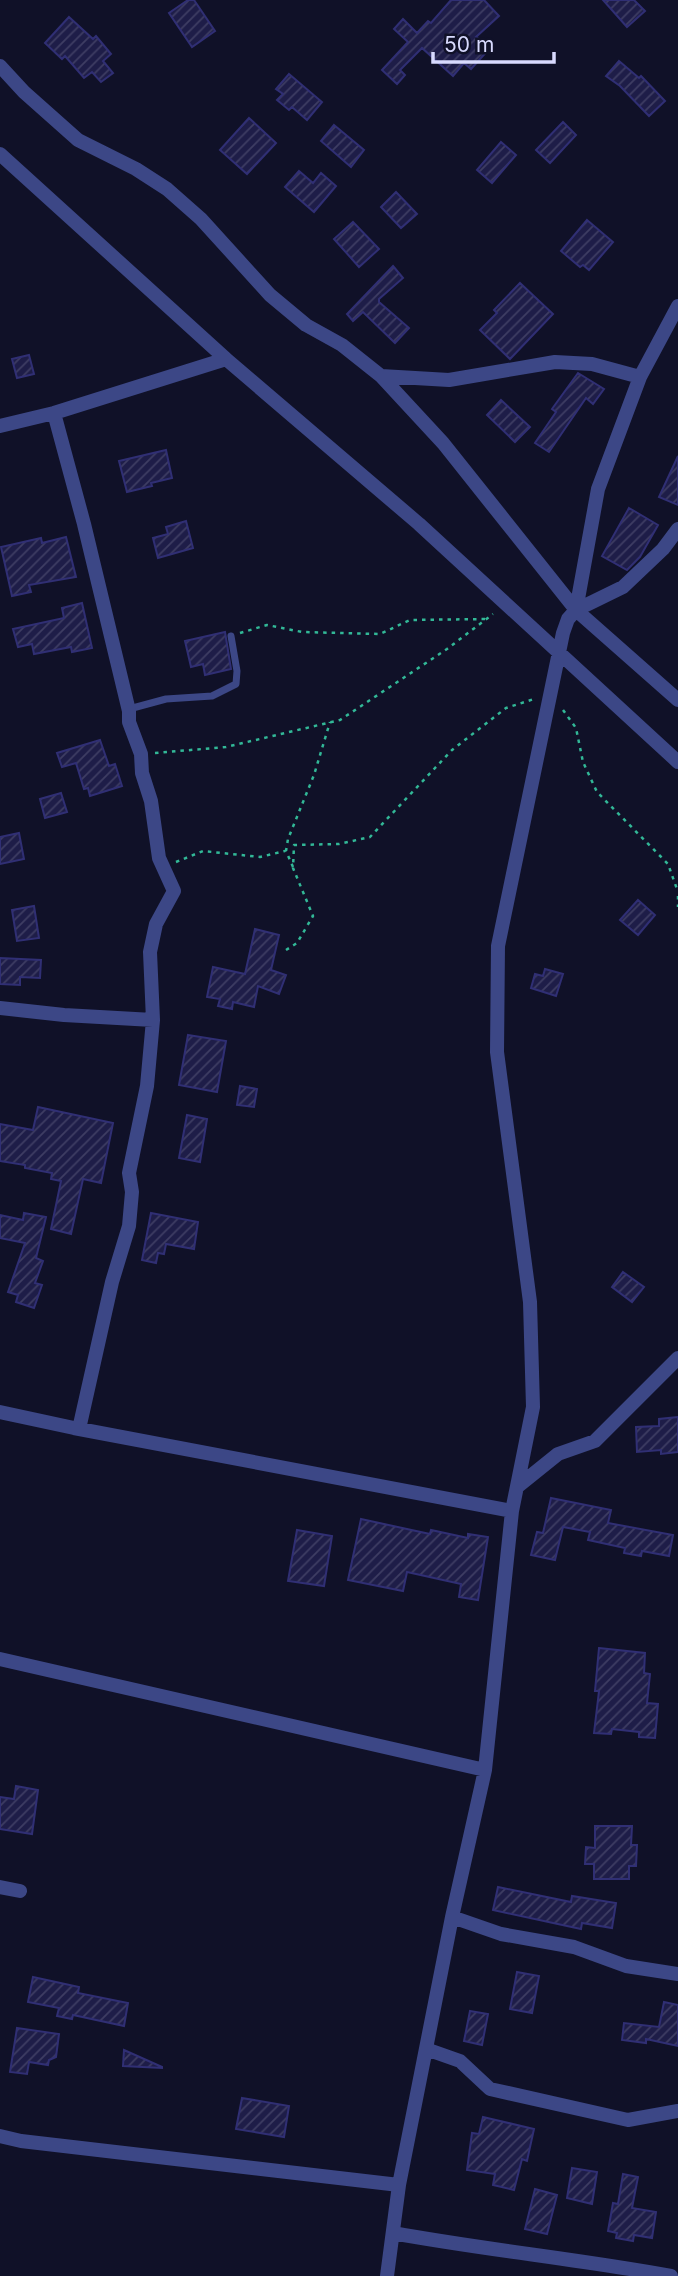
<svg xmlns="http://www.w3.org/2000/svg" width="678" height="2276" font-family="Inter,sans-serif">
	<style>
		.building { fill: url(#building-hatch); stroke: #302f74; stroke-width: 2 }
		.lines { fill: none; stroke-linecap: round; stroke-linejoin: round }
		.path { stroke: #32b897; stroke-width: 2.5; stroke-dasharray: 3.5 5; stroke-linecap: butt }
		.lane { stroke: #3c4786; stroke-width: 7 }
		.street { stroke: #3c4786; stroke-width: 14 }
	</style>
	<defs>
		<pattern id="building-hatch" width="6" height="6" patternUnits="userSpaceOnUse" patternTransform="scale(1.75)"><rect width="6" height="6" fill="#1e1d48"/><path d="M-1 1l2-2M0 6l6-6M5 7l2-2" fill="none" stroke="#3e3d63"/></pattern>
	</defs>
	<rect width="100%" height="100%" fill="#101128"/>
	<path class="building" d="M188,0H194L215,31L192,47L169,13Z
		M451,0H484L499,16L476,37L491,47L471,69L464,63L453,76L422,48L400,70L405,75L397,84L382,70L408,42L394,29L403,19L417,33L428,21L431,23Z
		M603,0H634L645,11L627,27Z
		M69,17L93,39L96,36L111,54L103,61L113,73L101,82L92,72L84,78L65,56L62,59L45,43Z
		M619,61L639,78L641,76L665,101L649,116L620,86L606,76Z
		M289,74L322,102L307,120L292,107L289,110L277,100L283,94L276,89Z
		M249,118L276,143L247,174L220,150Z
		M563,122L576,135L550,163L536,150Z
		M334,125L364,150L351,167L321,141Z
		M501,142L516,155L492,183L477,170Z
		M299,171L313,183L321,173L336,186L314,212L285,187Z
		M396,192L417,214L401,228L381,207Z
		M587,220L613,242L589,270L583,265L580,267L561,251Z
		M353,222L379,249L359,267L334,239Z
		M393,266L403,278L379,299V302L409,328L395,343L363,312L353,321L347,314Z
		M520,283L553,314L510,359L480,330L497,313L494,310Z
		M29,355L34,374L17,378L12,359Z
		M578,373L604,389L593,404L586,398L549,452L535,443L556,412L552,409Z
		M501,400L530,427L515,442L487,415Z
		M166,450L172,478L151,483L152,486L127,492L119,461Z
		M678,456V505L659,497Z
		M629,508L658,525L640,557L627,570L602,556Z
		M186,521L193,548L158,558L153,538L168,534L166,527Z
		M66,537L76,577L29,585L31,592L12,596L1,547L41,538L42,543Z
		M82,603L92,648L72,652L71,647L34,654L32,644L18,647L13,629L64,618L62,608Z
		M225,632L231,669L205,675L203,664L191,667L185,641Z
		M100,740L109,766L115,764L122,786L90,796L88,788L84,789L76,763L62,767L57,753Z
		M61,793L67,812L45,818L40,799Z
		M19,833L24,859L0,864V837Z
		M638,900L655,915L638,935L620,920Z
		M34,906L39,938L17,941L12,910Z
		M255,929L279,935L271,970L286,975L279,994L258,986L254,1007L233,1002L232,1009L218,1006L220,999L207,997L213,967L245,974Z
		M0,958L41,960L40,978L20,977V985L0,984Z
		M545,969L563,974L556,996L531,988L535,974L543,976Z
		M188,1035L226,1041L217,1092L179,1085Z
		M240,1086L257,1089L254,1107L237,1105Z
		M38,1107L113,1123L101,1183L83,1179L71,1234L51,1229L61,1181L51,1179L52,1173L25,1168V1165L0,1161V1124L33,1130Z
		M187,1115L207,1119L200,1162L179,1158Z
		M24,1213L46,1217L36,1258L43,1261L35,1283L42,1285L34,1308L16,1302L18,1295L8,1292L25,1243L0,1238V1215L23,1220Z
		M151,1213L198,1222L194,1249L166,1244L164,1254L158,1253L156,1263L142,1260Z
		M623,1272L644,1287L632,1302L612,1287Z
		M678,1417V1452L661,1454V1450L637,1452L636,1427L659,1426V1419Z
		M551,1498L611,1510L608,1523L673,1535L669,1556L642,1551L641,1556L624,1553L625,1548L588,1540L590,1532L563,1527L555,1560L531,1555L537,1532L543,1533Z
		M361,1519L430,1534L431,1530L468,1538V1534L488,1537L478,1600L459,1597L461,1584L407,1572L403,1591L348,1580Z
		M297,1530L332,1536L324,1586L288,1581Z
		M599,1648L645,1653L644,1673L650,1674L647,1703L658,1704L655,1738L639,1737V1732L612,1729L611,1734L594,1733L599,1691H595Z
		M16,1786L38,1790L32,1834L0,1829V1797L14,1799Z
		M595,1826H632L631,1845H637L636,1866H629V1879H594V1864H585L586,1847L595,1848Z
		M498,1887L571,1902L572,1896L616,1903L612,1928L582,1923L581,1929L493,1910Z
		M517,1972L539,1976L532,2013L510,2009Z
		M33,1977L79,1987L78,1993L128,2003L124,2026L73,2015L72,2019L57,2016L59,2008L28,2002Z
		M664,2002L678,2005V2046L646,2039V2043L622,2040L624,2023L659,2027Z
		M470,2011L488,2014L482,2045L464,2041Z
		M17,2028L59,2034L56,2057L49,2060L48,2065L29,2062L27,2074L10,2072Z
		M124,2050L162,2067V2068L123,2066Z
		M242,2098L289,2106L284,2137L236,2129Z
		M483,2117L534,2129L527,2161L522,2159L514,2190L493,2185L495,2174L467,2170L472,2133L479,2134Z
		M572,2168L597,2172L592,2204L567,2198Z
		M623,2174L638,2177L632,2208L656,2212L652,2238L634,2235L633,2241L616,2238L617,2233L608,2231L613,2203L618,2204Z
		M535,2189L557,2195L547,2234L525,2229Z"/>
	<g class="lines">
		<path class="path" d="M240,633L267,625L302,632L380,634L410,620L487,619
			M563,710L576,728L583,762L597,792L668,864L678,892
			M155,753L226,747L340,720L447,649L493,614
			M176,862L203,851L260,857L285,851
			M293,867L286,851L288,839L314,775L330,722
			M678,896V907
			M286,950L297,943L313,916L293,868L294,845L339,844L370,837L452,750L506,708L534,699"/>
		<path class="lane" d="M129,709L166,699L212,696L236,684L237,671L231,636"/>
		<path class="street" d="M0,66L24,92L78,140L136,169L167,189L201,219L270,295L306,325L342,345L381,376L443,443L576,610L678,700
			M0,154L226,359L419,524L678,762
			M381,376L449,380L555,362L592,364L640,377
			M54,413L84,524L129,711V722L141,754L142,773L151,801L159,858L174,891L156,924L150,952L153,1020L147,1086L129,1173L132,1192L129,1226L112,1282L79,1429
			M0,426L54,413L226,359
			M576,610L623,587L663,549L678,529
			M0,1008L64,1015L153,1020
			M0,1412L74,1428L512,1511
			M517,1487L558,1454L595,1441L678,1358
			M0,1659L485,1770
			M0,1887L20,1891
			M452,1917L501,1934L574,1947L626,1966L678,1974
			M426,2049L460,2061L490,2089L628,2120L678,2111
			M0,2136L21,2141L399,2185
			M393,2233C485,2250 579,2259 671,2276
			M387,2276L399,2185L452,1917L485,1770L512,1511L533,1407L530,1302L497,1052L498,946L563,633L568,619L576,610L598,489L640,377L678,306"/>
	</g>
	<path d="M433 52v10h121v-10" fill="none" stroke="#d8dafe" stroke-width="3.5"/>
	<text x="444" y="52" font-size="21" fill="#d8dafe" stroke="#101128" stroke-width="5" paint-order="stroke">50 m</text>
</svg>
